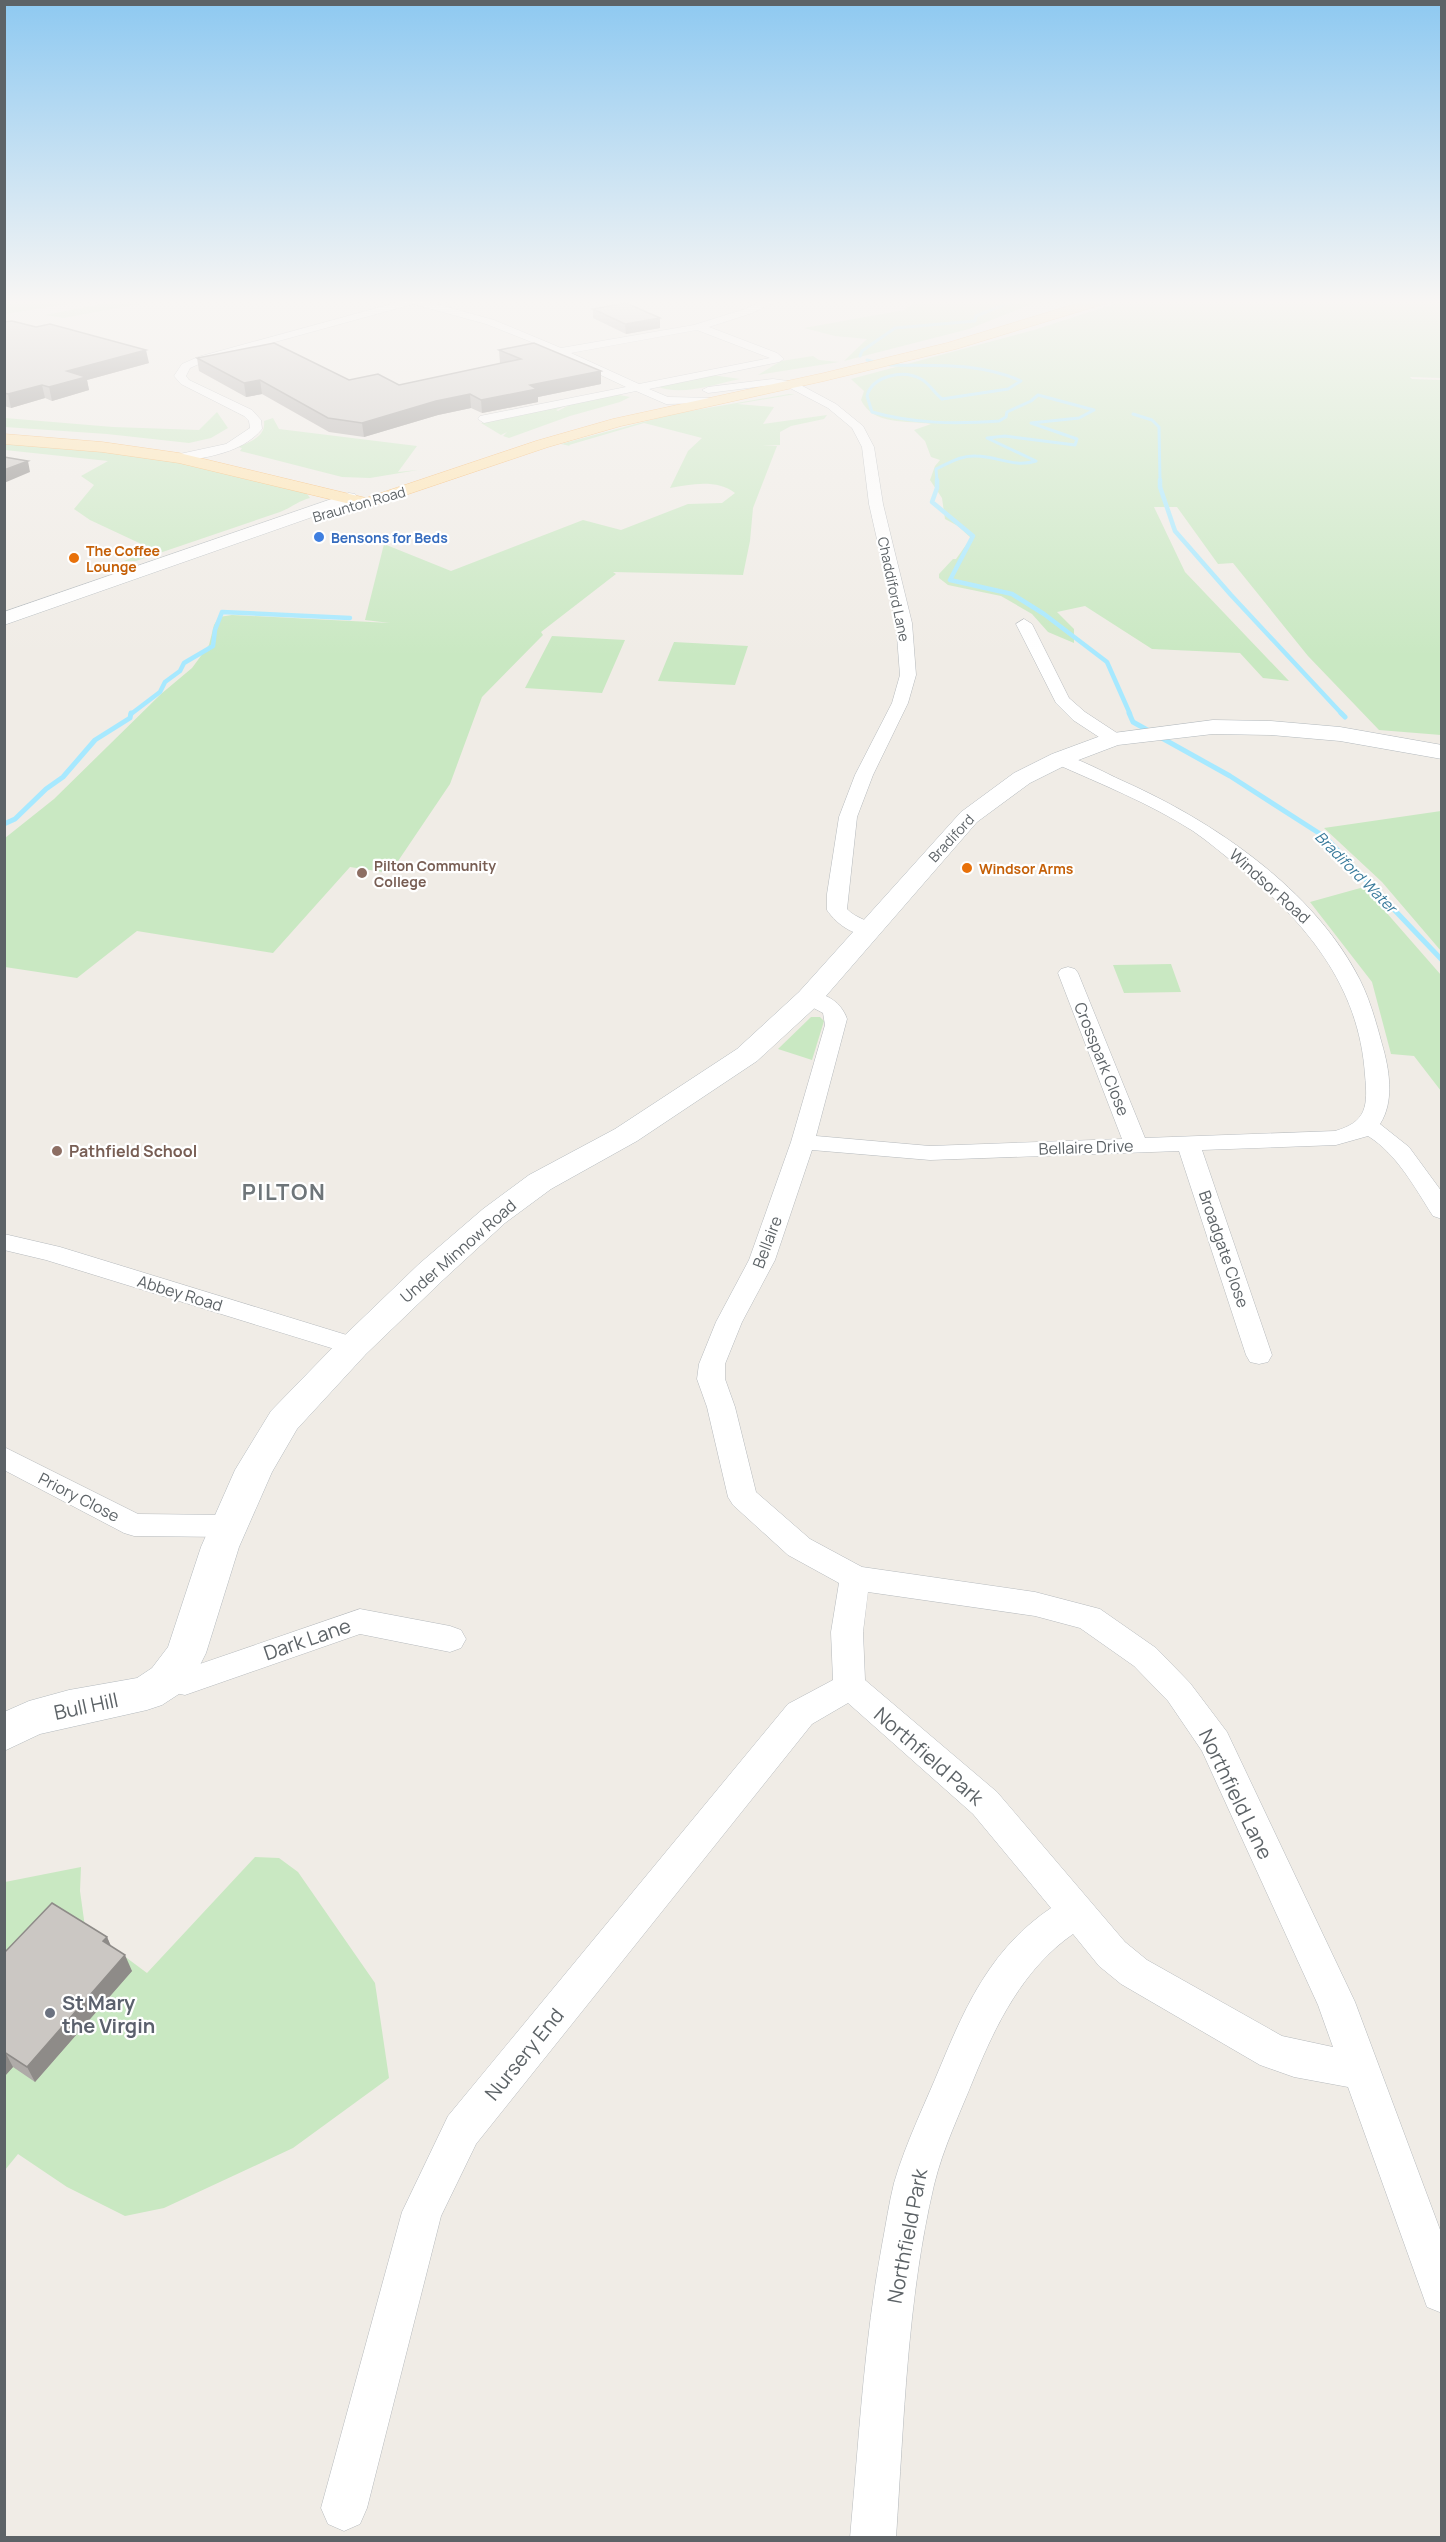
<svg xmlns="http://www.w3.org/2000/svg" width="1446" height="2542" font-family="Manrope,sans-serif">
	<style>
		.green { fill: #c9e8c2 }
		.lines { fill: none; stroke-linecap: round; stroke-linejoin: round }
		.stream-far2 { stroke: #a7e9ff; stroke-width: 3 }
		.stream-far1 { stroke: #a7e9ff; stroke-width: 4.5 }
		.stream { stroke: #a7e9ff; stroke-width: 5 }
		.street-casing { stroke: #b6babd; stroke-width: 1 }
		.secondary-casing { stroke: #b4babe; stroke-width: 1 }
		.primary-casing { stroke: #f6ae59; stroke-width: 1 }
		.street { fill: #fff; fill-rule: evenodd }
		.secondary { fill: #fff; fill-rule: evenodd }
		.primary { fill: #ffe3ac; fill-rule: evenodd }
		.wall { fill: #afaba8 }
		.shaded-wall { fill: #8e8b88 }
		.building { fill: #cbc7c3; stroke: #8e8b88; stroke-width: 1.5 }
		.shop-dot { fill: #3f7fe0; stroke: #fff; stroke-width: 2 }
		.food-dot { fill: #e8710a; stroke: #fff; stroke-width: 2 }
		.education-dot { fill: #8d6e63; stroke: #fff; stroke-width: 2 }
		.worship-dot { fill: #6b7280; stroke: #fff; stroke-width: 2 }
		.labels { text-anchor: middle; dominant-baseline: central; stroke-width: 4.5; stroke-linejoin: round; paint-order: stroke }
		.far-street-label { font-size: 14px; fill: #5d6367; stroke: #fff }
		.far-shop-label { font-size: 14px; font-weight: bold; fill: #366cbe; stroke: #fff; text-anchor: start }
		.far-food-label { font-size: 14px; font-weight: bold; fill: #c56008; stroke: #fff; text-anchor: start }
		.far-education-label { font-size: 14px; font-weight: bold; fill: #785e54; stroke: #fff; text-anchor: start }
		.far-water-label { font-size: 15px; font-style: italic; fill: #37799a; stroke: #fff }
		.street-label { font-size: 16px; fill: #5d6367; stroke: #fff }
		.education-label { font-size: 16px; font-weight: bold; fill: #785e54; stroke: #fff; text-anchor: start }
		.near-street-label { font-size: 20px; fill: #5d6367; stroke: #fff }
		.near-worship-label { font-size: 20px; font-weight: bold; fill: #5b616d; stroke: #fff; text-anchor: start }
		.district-label { font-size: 22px; font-weight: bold; letter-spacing: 1.5px; fill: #6e7579; stroke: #fff }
	</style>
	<rect width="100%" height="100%" fill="#f0ece6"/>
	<path class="green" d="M4,300H91L5,314Z
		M122,300H160L64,318L45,315Z
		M918,300H1042L969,329L844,361L867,339L835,336L804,328L904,310Z
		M1126,300H1441V378L1410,377L1412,379L1441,380V735L1379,730L1308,656L1233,563L1218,564L1177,507H1154L1185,572L1289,681L1263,678L1240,653L1152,649L1085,606L1057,612L1074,629V643L1048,632L1032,614L1001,596L948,585L939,578V574L953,559H956L971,538L958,526L945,519L942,498L930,480L935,466L940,460L931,457L925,441L914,430L931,424C908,420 873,426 861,400L864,391L851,379L1034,330Z
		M813,356L819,360L839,362L758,375L781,361Z
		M712,375L740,379C714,384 681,397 656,386Z
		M614,394L630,397L620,402L570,416L509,438L503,436L507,432L501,435L481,423L570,404L556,410L558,411L575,402Z
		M789,394H795L737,404L774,407L763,424L827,415L824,419L791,426L780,432V445L762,446H777L753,508L750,541L743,575L613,572L616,574L541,632L543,635L482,697L450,784L390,873L350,867L273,953L137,931L77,978L5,967V838L54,799L161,694L192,668L209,645L214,625L219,617L232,615L390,623L365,620L384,544L451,571L583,520L621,530L688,504L722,503L735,493C717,479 691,484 670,488L688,451L702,438L644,423L569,445L570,446L561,444L673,414Z
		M217,412L228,428L211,438L189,443L107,434L5,427V418L113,427L199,430Z
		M273,418L279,429L417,446L398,472L418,470L370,478L342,477L240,451L242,448L238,447C251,441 266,437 264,421Z
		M5,440L157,457L305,491L310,498C298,501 291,508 280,512L136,561H124L152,549L90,520L74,509L94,485L81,476L108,461L5,450Z
		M552,636L625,640L602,693L525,688Z
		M674,642L748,646L735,685L658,681Z
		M1441,811H1442L1441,951L1382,882L1324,828Z
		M1364,887L1441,975V1091L1414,1056L1391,1054L1372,982L1310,902Z
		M1171,964L1181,992L1124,993L1113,965Z
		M811,1017H820L824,1021L812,1060L778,1049Z
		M255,1857L279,1858L298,1872L375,1983L389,2078L293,2148L164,2208L125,2216L67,2187L18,2154L5,2170V1882L81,1867L80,1891L85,1927L147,1973Z"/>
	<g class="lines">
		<path class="stream-far2" d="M860,356L862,351L895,328L975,321L976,316L1016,300
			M867,360L874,362
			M890,365C935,366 979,362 1021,381L1008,389L942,399C934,393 929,383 921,379C903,369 872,376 867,396L872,412C914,424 956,424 999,421L1006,417L1007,412L1031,401L1038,395L1094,410L1079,418L1031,423L1077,439L1075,445L1005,436L987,438L1036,461C1014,468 997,456 976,456C961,455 949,463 936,469L937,481
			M1133,414L1152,420L1159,427L1160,481"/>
		<path class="stream-far1" d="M937,480V488L932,502L973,536L950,580L1012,594L1044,614L1107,662L1130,714
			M1160,480V487L1175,531L1231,595L1342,714
			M131,714L160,692L165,682L180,671L184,663L213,646L215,630L222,612L350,618"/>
		<path class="stream" d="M1129,713L1133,722L1230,776L1325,837L1442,960
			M1341,713L1345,717
			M4,824L15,819L46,789L63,777L95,740L130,718L131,713"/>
		<g class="street-casing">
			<path id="street" d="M406,300H422L494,320L561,348L694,325L745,309L765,300H778L752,313L709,327L777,353L784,359L779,362L649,389L668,397L714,398V402L710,403L666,404L636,391L484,423L478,419L480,416L626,387L529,341L486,324L413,304L206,361L190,368L186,376L189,380L252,410L261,420L262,429C242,453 208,457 179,462L173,458L175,455L226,444L250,428L249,421L244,416L181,384L174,376L182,364L198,357ZM697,330L770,358L639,384L571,353Z
				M773,379L795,382L836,404L863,426L874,447L883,504L912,623L916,675L908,703L873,775L857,817L847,909C856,919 871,920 879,930L876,934C857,939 837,925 827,910V894L839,817L855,775L892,703L900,675L896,623L869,504L862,447L852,428L828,408L788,387L773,385L708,393L702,390L708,387Z
				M1024,619L1032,624L1069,698L1085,712L1120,735L1123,739L1120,743H1108L1073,720L1056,703L1016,624Z
				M1060,754C1081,759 1103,772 1123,781C1213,821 1314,889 1360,980C1370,1000 1376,1022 1382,1044C1389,1068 1395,1101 1380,1124L1409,1147L1442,1192V1219L1433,1216C1415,1188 1397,1154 1368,1136L1336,1145L1202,1150L1272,1355L1268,1362L1259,1364L1250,1362L1246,1355L1179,1151L930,1160L812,1150L775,1260L742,1322L725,1364V1379L735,1407L756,1492L810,1539L862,1567L1035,1592L1100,1609L1156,1648L1190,1683L1227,1732L1355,2002L1442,2235V2313L1427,2307L1348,2087L1294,2077L1260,2065L1121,1984L1099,1966L1073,1934C1023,1969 996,2024 974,2078C960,2113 943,2148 934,2185C907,2300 904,2420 896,2538H850C859,2440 864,2341 882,2245C886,2224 889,2203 894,2183C906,2142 925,2104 941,2065C967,2002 993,1947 1051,1908L973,1814L848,1703L812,1724L476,2144L441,2216L367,2508L360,2524L344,2531L328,2524L321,2508L402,2212L448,2116L788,1704L833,1680L831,1632L839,1583L788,1555L733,1505L728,1497L707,1407L697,1379L699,1364L716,1322L749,1260L791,1142L825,1025L823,1013L802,1002L798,998L802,994C820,989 841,1000 847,1019L816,1136L930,1146L1122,1139L1058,973L1061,969L1068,967L1075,969L1078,973L1145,1138L1335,1131C1367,1122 1368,1106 1365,1075C1359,985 1306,923 1239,867C1224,855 1209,842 1193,831C1149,803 1101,784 1054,763L1051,759L1054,755ZM868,1592L1035,1616L1080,1628L1134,1666L1168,1701L1202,1751L1318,2005L1333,2047L1282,2036L1147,1960L1125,1942L997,1792L865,1680L863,1632Z
				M4,1234L60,1247L363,1340L367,1346L363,1352L354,1355L46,1260L4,1250Z
				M4,1447L138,1514L229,1515L239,1518L244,1526L239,1534L229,1537L134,1536L124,1533L4,1470Z
				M360,1609L450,1626L461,1630L466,1639L461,1648L450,1652L360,1634L185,1695L156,1689L151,1680L156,1671L167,1667L185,1669Z"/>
		</g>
		<g class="secondary-casing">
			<path id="secondary" d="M349,493L355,494L358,498L355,502L4,625V612Z
				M1213,720L1271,721L1340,727L1442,745V759L1340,741L1271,735L1213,734L1118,745L1068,764L1030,783L977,822L819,1004L757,1061L637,1141L551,1189L505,1223L443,1280L366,1354L297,1429L272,1472L239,1547L206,1653L200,1665L182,1692L162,1705L147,1710L40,1734L4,1751V1712L29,1701L69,1690L137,1678L152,1668L168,1647L201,1547L235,1470L271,1411L342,1338L419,1264L483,1209L529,1175L615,1129L737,1049L799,992L961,812L1014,773L1052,754L1106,734Z"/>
		</g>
		<g class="primary-casing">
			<path id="primary" d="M1089,300H1108L1107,303L956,349L824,381L621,426L548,447L367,508L179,463L102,452L4,444V434L102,442L179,453L366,498L536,441L613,419L824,373L947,343Z"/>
		</g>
		<use href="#street" class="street"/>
		<use href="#secondary" class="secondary"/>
		<use href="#primary" class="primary"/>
	</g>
	<path class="wall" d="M593,309L660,318V328L626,334L593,318Z
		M4,322L149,363L87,380L89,390L52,401L45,398L11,408L4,406Z
		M499,350L601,371V384L538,397V402L482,413L471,408L438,415L364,437L329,432L262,394L246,397L199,371L197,358L349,380L399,385L501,363H500Z
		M107,1937L111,1947L132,1971L35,2082L13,2067L4,2077V1953Z"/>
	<path class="shaded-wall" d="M660,318V328L626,334L625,324Z
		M146,350L149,363L87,380L89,390L52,401L49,387L67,371Z
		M601,371V384L538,397V402L482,413L481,400L530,385Z
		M260,380L262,394L246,397L244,383Z
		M42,385L45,398L11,408L8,394Z
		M470,394L471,408L438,415L364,437L362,423L436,401Z
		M28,461L30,472L4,483V470Z
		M107,1937L114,1953L103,1941Z
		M125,1955L132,1971L35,2082L27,2067Z
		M5,2052L13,2067L4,2077Z"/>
	<path class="building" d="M626,303L660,318L625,324L593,309Z
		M12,321L36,327L50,324L146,350L67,371L86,377L49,387L42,385L8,394L4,393V322Z
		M274,343L349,380L378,374L399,385L521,359L499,350L534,343L601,371L530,385L537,389L481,400L470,394L436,401L362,423L328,418L260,380L244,383L197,358Z
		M4,457L28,461L4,470Z
		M52,1903L107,1937L103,1941L125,1955L27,2067L4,2052V1953Z"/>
	<linearGradient id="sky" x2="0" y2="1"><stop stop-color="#8ec9f1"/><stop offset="0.46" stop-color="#f8f6f4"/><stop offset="1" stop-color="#f8f6f4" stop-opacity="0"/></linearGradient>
	<rect width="1446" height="656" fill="url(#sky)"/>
	<circle class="shop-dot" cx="319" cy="537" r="6"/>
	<g class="food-dot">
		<circle cx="74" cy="558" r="6"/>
		<circle cx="967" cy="868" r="6"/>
	</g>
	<g class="education-dot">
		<circle cx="362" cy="873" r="6"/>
		<circle cx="57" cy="1151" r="6"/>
	</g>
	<circle class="worship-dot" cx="50" cy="2013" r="6"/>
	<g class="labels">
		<g class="far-street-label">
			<text transform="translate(359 504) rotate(-16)">Braunton Road</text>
			<text transform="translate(894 589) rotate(78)">Chaddiford Lane</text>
			<text transform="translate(951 838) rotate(-47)">Bradiford</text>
		</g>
		<g class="far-shop-label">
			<text x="331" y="537">Bensons for Beds</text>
		</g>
		<g class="far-food-label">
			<text x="86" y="550">The Coffee<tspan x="86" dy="16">Lounge</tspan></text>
			<text x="979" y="868">Windsor Arms</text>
		</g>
		<g class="far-education-label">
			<text x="374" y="865">Pilton Community<tspan x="374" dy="16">College</tspan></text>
		</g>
		<g class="far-water-label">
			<text transform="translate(1356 872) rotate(45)">Bradiford Water</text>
		</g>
		<g class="street-label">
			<text transform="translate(1270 886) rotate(42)">Windsor Road</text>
			<text transform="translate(1102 1059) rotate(68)">Crosspark Close</text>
			<text transform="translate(1086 1147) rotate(-2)">Bellaire Drive</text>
			<text transform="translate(767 1242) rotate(-69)">Bellaire</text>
			<text transform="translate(1224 1249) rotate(71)">Broadgate Close</text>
			<text transform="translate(458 1251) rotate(-41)">Under Minnow Road</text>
			<text transform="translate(180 1293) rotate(17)">Abbey Road</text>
			<text transform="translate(79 1497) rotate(27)">Priory Close</text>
		</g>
		<g class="education-label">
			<text x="69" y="1151">Pathfield School</text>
		</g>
		<g class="near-street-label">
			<text transform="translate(307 1639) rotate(-19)">Dark Lane</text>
			<text transform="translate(86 1706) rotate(-12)">Bull Hill</text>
			<text transform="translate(929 1756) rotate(41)">Northfield Park</text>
			<text transform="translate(1236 1794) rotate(64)">Northfield Lane</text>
			<text transform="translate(524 2054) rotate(-51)">Nursery End</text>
			<text transform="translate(907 2236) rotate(-79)">Northfield Park</text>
		</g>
		<g class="near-worship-label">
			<text x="62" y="2002">St Mary<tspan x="62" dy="23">the Virgin</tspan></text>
		</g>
		<g class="district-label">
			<text x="284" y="1192">PILTON</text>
		</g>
	</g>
	<rect width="1446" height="2542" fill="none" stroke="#5d6367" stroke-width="12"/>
</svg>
